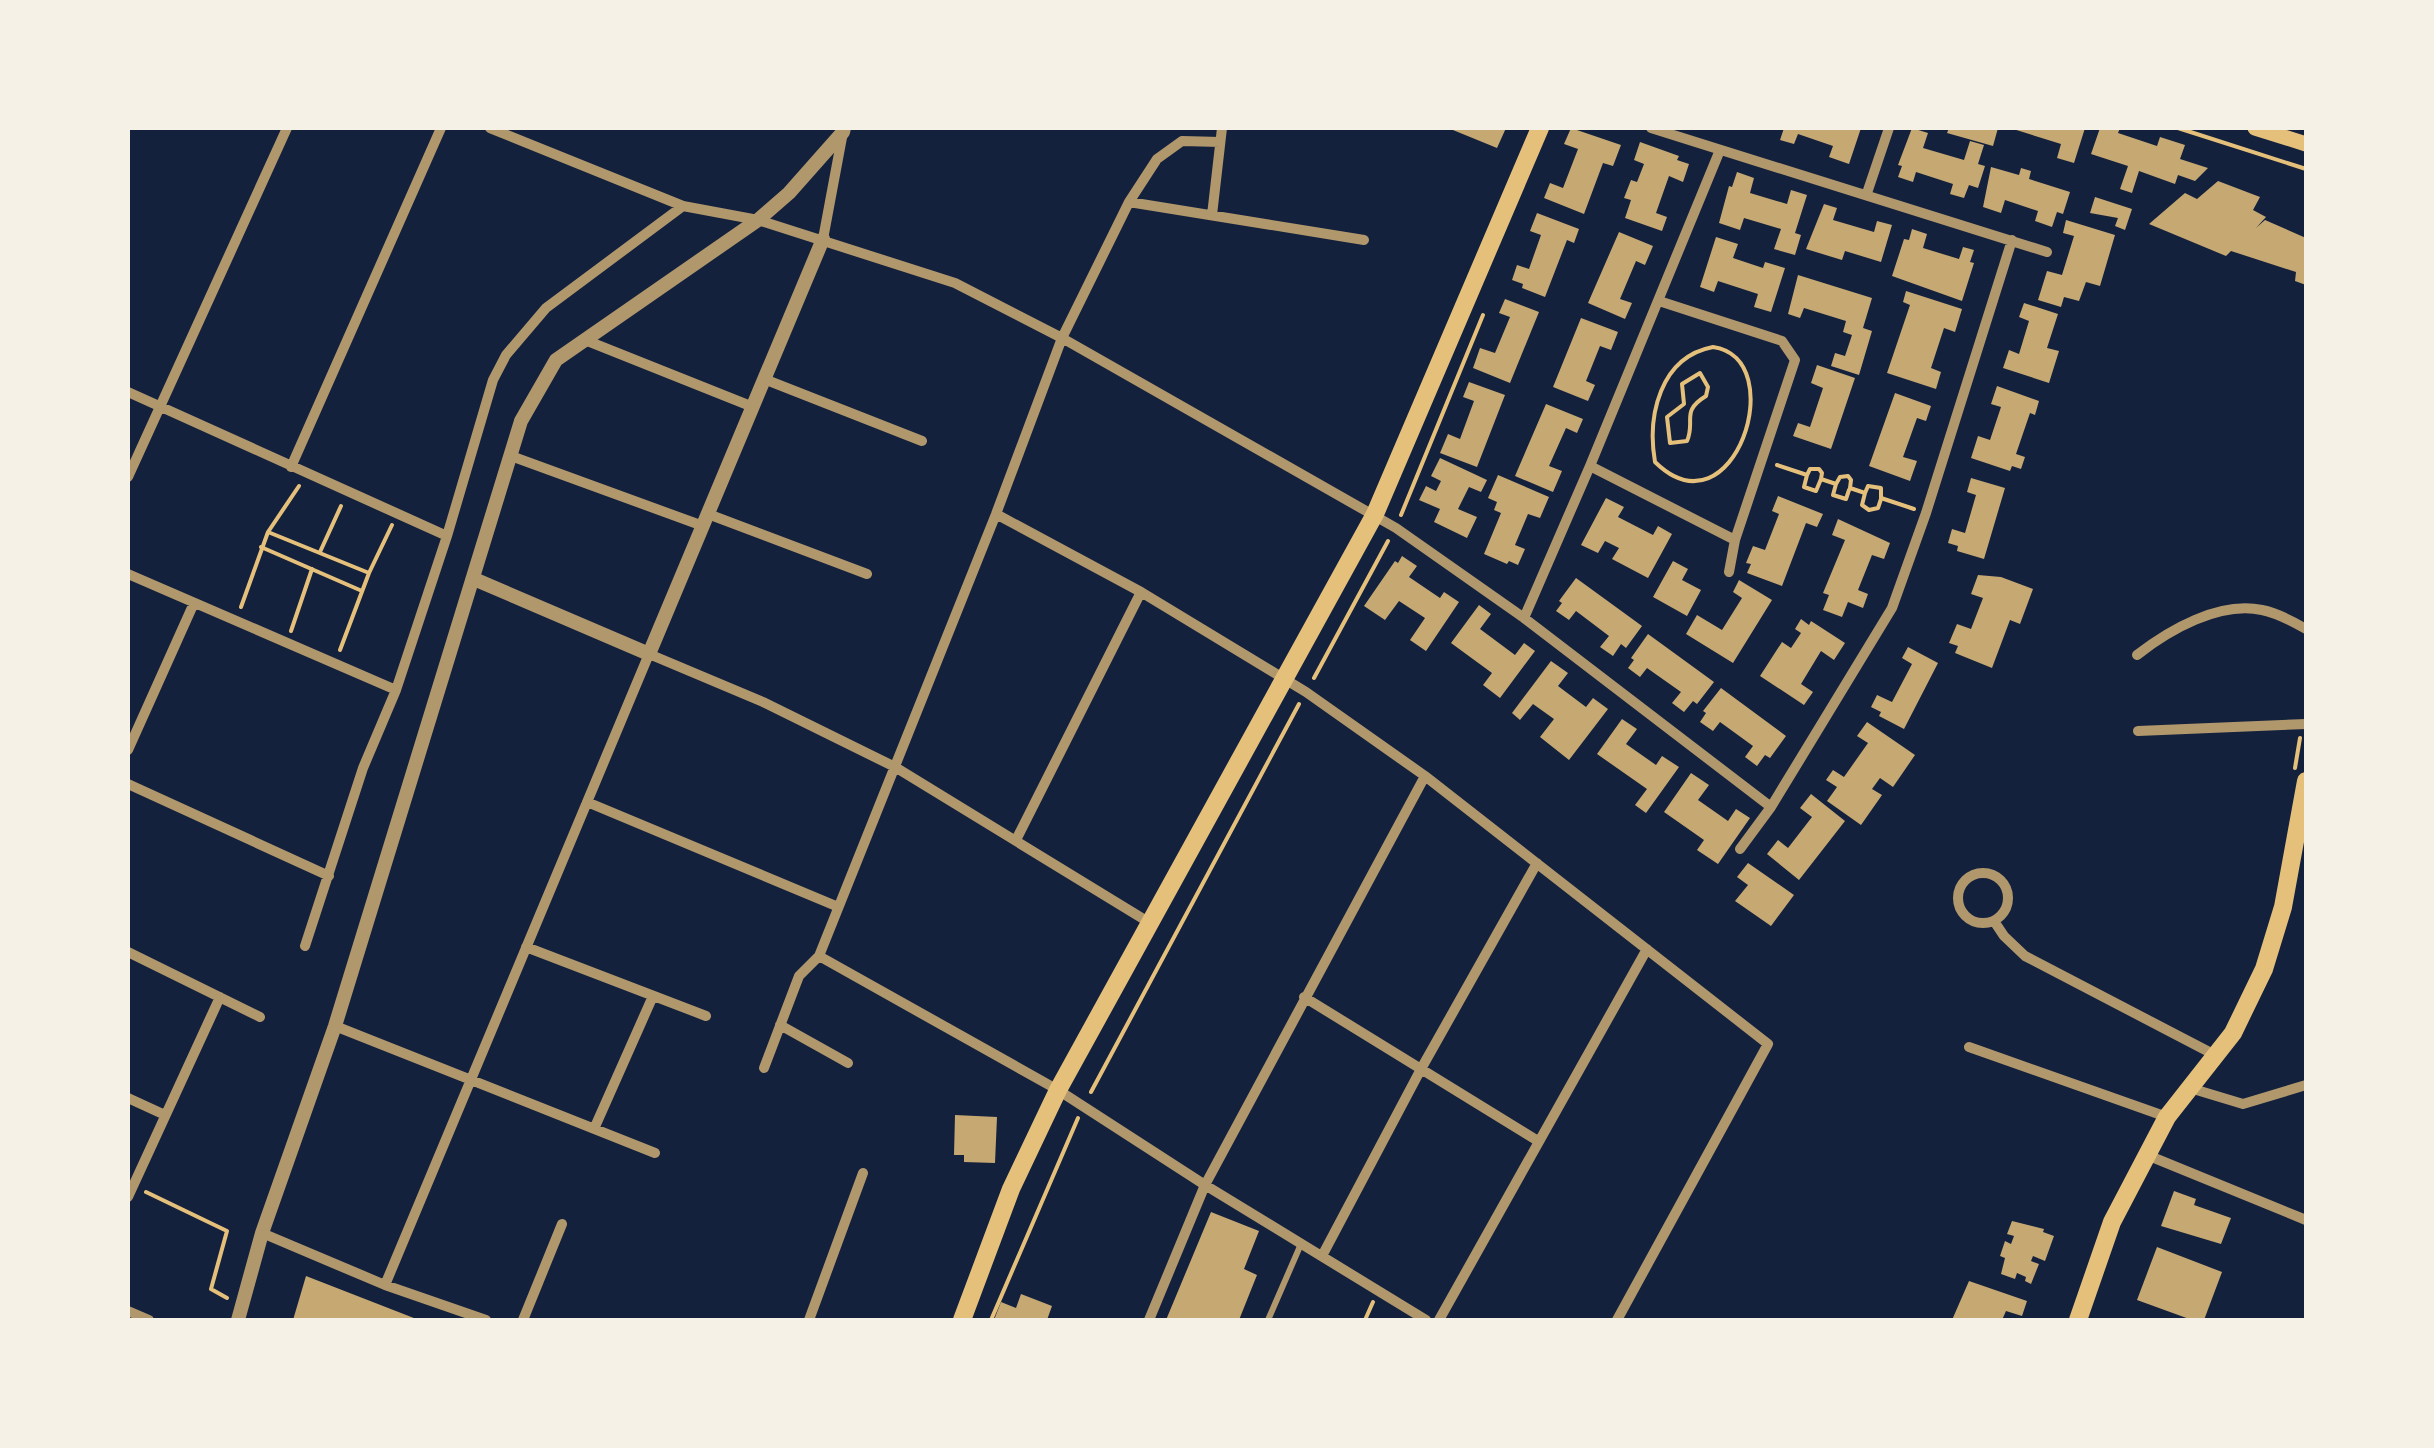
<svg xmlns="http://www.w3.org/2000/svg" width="2434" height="1448" font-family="'Sofia Sans Condensed',sans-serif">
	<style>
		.building { fill: #c6a872 }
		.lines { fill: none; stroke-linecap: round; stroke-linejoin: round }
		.path { stroke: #e5c07b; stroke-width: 4 }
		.service { stroke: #b1986c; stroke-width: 6 }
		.minor { stroke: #b1986c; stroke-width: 10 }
		.tertiary { stroke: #b1986c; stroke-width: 14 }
		.secondary { stroke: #e5c07b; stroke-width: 15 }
		.primary { stroke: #e5c07b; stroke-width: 18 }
	</style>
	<rect width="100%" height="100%" fill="#14213d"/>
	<path class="building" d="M1448,128H1506L1497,148Z
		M1571,128L1621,145L1613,166L1603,163L1584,214L1544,198L1550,183L1563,188L1578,149L1564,144Z
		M1784,128H1861L1849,164L1829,157L1833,146L1798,134L1794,144L1780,140Z
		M1912,128L1928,133L1923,148L1964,160L1970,141L1984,145L1978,164L1985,166L1978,188L1969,185L1964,198L1950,194L1953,184L1916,172L1913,182L1898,177L1902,166L1898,165Z
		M1949,128H1998L1993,146L1947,133Z
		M2010,128H2085L2074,163L2057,158L2061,144Z
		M2100,128H2120L2118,133L2157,146L2160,137L2185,145L2180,159L2208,168L2195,181L2178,175L2175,184L2139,171L2132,193L2120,189L2128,166L2091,154Z
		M1640,142L1679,156L1677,160L1689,164L1683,182L1669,176L1656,213L1667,217L1662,231L1625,218L1631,200L1624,198L1631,180L1637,182L1644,164L1634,160Z
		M1991,167L2019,175L2021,168L2031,171L2029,179L2070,192L2063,214L2057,212L2052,227L2035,221L2038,211L2005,200L2001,213L1983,207Z
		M1737,172L1754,178L1750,193L1787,204L1791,190L1807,195L1795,233L1801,235L1795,255L1774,249L1781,229L1744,218L1740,230L1719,223L1729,186L1732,187Z
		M2218,181L2260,197L2253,210L2266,217L2256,228L2265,220L2306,238V285L2295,281L2296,272L2231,251L2226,256L2149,224L2185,193L2197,199Z
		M2095,197L2132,209L2125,230L2115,226L2118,218L2090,213Z
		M1824,204L1837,208L1833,220L1874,232L1877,221L1892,225L1881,262L1845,251L1842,260L1806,249Z
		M1537,213L1579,229L1574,243L1567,240L1545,297L1522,288L1523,284L1512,280L1517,265L1529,269L1541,235L1530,231Z
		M2066,220L2115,235L2100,286L2086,282L2079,301L2064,297L2061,307L2038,300L2047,271L2062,275L2074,236L2063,233Z
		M1912,229L1927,234L1923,248L1959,259L1963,247L1974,250L1970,262L1974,263L1962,301L1892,276L1904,239L1909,240Z
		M1619,232L1653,246L1645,265L1636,261L1620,299L1632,303L1625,319L1588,303Z
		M1716,237L1738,244L1733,258L1763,268L1765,262L1785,268L1771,312L1754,307L1758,294L1718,281L1714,292L1700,287Z
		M1798,275L1872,298L1863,328L1872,331L1859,375L1831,366L1835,353L1845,356L1852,335L1843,332L1846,321L1804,308L1800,318L1788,314Z
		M1906,291L1962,309L1955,332L1944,328L1931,368L1941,372L1936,389L1887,373L1910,305L1903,302Z
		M1505,299L1539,312L1510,383L1473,368L1480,348L1495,353L1510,317L1499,313Z
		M2024,303L2058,314L2047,348L2059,351L2049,383L2003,368L2009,350L2019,354L2029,321L2019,317Z
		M1581,318L1618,332L1611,350L1600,346L1586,381L1595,385L1588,401L1553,387Z
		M1817,365L1855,378L1831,449L1793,436L1798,423L1810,427L1823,388L1811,383Z
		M1469,382L1505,395L1477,467L1440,453L1448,434L1460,439L1474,401L1463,397Z
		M1997,386L2039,401L2035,415L2030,413L2016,454L2025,457L2021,469L2012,466L2010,471L1971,458L1978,436L1990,440L2001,407L1991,404Z
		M1895,393L1931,406L1926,421L1917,418L1903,457L1917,461L1910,481L1869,466Z
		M1546,404L1583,419L1577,433L1566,428L1549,466L1562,471L1553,492L1515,476Z
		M1440,458L1487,480L1481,492L1469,487L1458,509L1477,517L1467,538L1434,522L1440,509L1419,500L1426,486L1436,491L1441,481L1431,476Z
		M1498,475L1549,497L1540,518L1528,514L1515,545L1525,549L1518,565L1509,561L1507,564L1484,554L1501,513L1494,510L1497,502L1488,498Z
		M1971,478L2005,488L1984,559L1957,551L1958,546L1948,543L1952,529L1965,533L1976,495L1967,492Z
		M1778,496L1823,514L1817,527L1806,523L1782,586L1747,573L1751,564L1746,563L1753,546L1765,550L1779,514L1772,511Z
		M1606,498L1624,507L1618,517L1653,535L1658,526L1672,534L1648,578L1612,559L1619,548L1605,541L1598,553L1581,545Z
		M1838,519L1890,543L1884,559L1872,555L1858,590L1868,594L1863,608L1848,602L1842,617L1823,610L1829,595L1823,593L1845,540L1832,535Z
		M1402,556L1417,566L1409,577L1440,598L1444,592L1459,602L1426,651L1410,640L1425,618L1399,601L1385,620L1364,606L1395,561L1398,563Z
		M1673,561L1688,569L1682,580L1701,590L1687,616L1653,597Z
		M1978,575L2001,577L2033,589L2020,624L2010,620L1992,668L1955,653L1958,646L1949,643L1957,624L1971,629L1983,598L1971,594Z
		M1576,578L1642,626L1626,648L1621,644L1613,656L1600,647L1609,636L1576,611L1569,620L1556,611L1562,603L1559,601Z
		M1739,580L1772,600L1733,663L1686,634L1697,615L1722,630L1742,598L1733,592Z
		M1479,605L1491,614L1480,629L1515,655L1524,643L1535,651L1500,698L1483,685L1492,673L1451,643Z
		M1801,619L1809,625L1811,621L1845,643L1834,660L1821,651L1801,684L1813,692L1804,705L1760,676L1782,642L1791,648L1801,633L1795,629Z
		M1648,634L1714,682L1697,704L1693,701L1684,712L1672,703L1681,692L1647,668L1640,677L1628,668L1634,660L1631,658Z
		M1908,647L1938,663L1904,729L1879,716L1881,712L1871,707L1877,695L1892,702L1912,664L1902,658Z
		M1551,661L1568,673L1558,686L1586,707L1593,698L1608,709L1569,760L1540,737L1554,719L1533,704L1520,720L1512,713Z
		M1721,688L1786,736L1770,758L1765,755L1757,766L1745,757L1753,746L1720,722L1713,731L1700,722L1706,713L1703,711Z
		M1622,719L1637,729L1626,744L1656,765L1662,756L1679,767L1646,813L1635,805L1647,789L1597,754Z
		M1867,722L1915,755L1893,787L1880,778L1872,789L1882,795L1861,825L1827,801L1837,787L1826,780L1833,770L1844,777L1868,743L1857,736Z
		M1691,773L1709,785L1698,800L1728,821L1736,809L1750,818L1718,864L1697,850L1704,840L1664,812Z
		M1811,794L1845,821L1799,880L1767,854L1778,840L1788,848L1812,817L1800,808Z
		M1748,863L1794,895L1771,926L1735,901L1748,885L1737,877Z
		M955,1115L997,1117L995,1163L964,1162V1155H954Z
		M2174,1191L2196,1199L2194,1205L2231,1218L2221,1244L2161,1226Z
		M1211,1212L1259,1231L1244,1269L1257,1275L1239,1320H1166Z
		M2012,1221L2044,1229L2043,1232L2054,1236L2045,1261L2033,1256L2031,1261L2039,1264L2031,1284L2025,1281L2026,1277L2017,1273L2015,1279L2001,1274L2005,1258L2000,1256L2005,1241L2011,1244L2014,1236L2007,1234Z
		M2157,1247L2222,1272L2204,1320H2192L2137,1300Z
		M306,1276L419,1320H293Z
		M1969,1281L2027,1301L2022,1316L2006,1311L2002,1320H1952Z
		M1021,1294L1052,1306L1047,1320H994L1001,1302L1016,1308Z"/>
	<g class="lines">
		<path class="path" d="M2178,128L2306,169
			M1713,347C1792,358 1734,539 1655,462C1647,416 1660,357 1713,347Z
			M1700,373L1708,387L1706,396C1680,412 1696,420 1687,441L1670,443L1667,417L1684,404L1682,384Z
			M1777,465L1807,475L1810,469H1819L1822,473L1821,479L1836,484L1840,477L1848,476L1851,480L1850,488L1865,493L1868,486L1881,488V498L1914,509
			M1807,475L1804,487L1816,491L1821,479
			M1836,484L1833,495L1846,499L1849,490
			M1865,493L1862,505L1869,510L1878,508L1881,499
			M1401,515L1483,315
			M268,532L369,573
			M261,547L362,591
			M320,552L341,506
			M241,607L268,532L299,486
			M291,631L312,569
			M340,650L369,573L392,525
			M1314,678L1388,541
			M2295,768L2300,738
			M1091,1092L1299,704
			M146,1192L227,1231L211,1289L227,1298
			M991,1320L1078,1118
			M1365,1320L1373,1302"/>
		<path class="service" d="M1268,1320L1301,1244"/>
		<path class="minor" d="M490,128L683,206L758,220L955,283L1062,338L1396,528L1524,618L1771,807
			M1651,128L2047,252
			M1867,193L1889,128
			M1129,202L1364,240
			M1212,215L1222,128
			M823,239L843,132
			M1659,301L1782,341L1795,360L1735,540L1729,572
			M585,340L753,407
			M764,379L922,441
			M128,392L447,536
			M511,456L703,526
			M1590,466L1735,540
			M291,467L441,128
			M128,477L287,128
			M708,514L867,574
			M996,514L1141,592L1306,692L1425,776L1768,1044L1617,1320
			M128,574L396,690
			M1524,618L1590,466L1720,150
			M2137,655C2169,630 2219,601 2262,610C2277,613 2294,622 2306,629
			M2138,731L2306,724
			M128,750L194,603
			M128,784L329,876
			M587,802L836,906
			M1016,840L1141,592
			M1740,849L1771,807L1892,608L1926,513L2012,240
			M1958 898a25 25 0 1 1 50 0a25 25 0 1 1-50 0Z
			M1994,921L2004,936L2025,956L2215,1055
			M305,946L363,768L396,690L447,536L493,380L506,355L546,308L683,206
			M526,947L706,1016
			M128,952L260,1017
			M819,956L1058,1090L1205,1185L1426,1320
			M1304,997L1538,1141
			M780,1025L848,1063
			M335,1026L655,1153
			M1969,1047L2167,1117
			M764,1068L799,976L819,956L996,514L1062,338L1129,202L1157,159L1182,141L1220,142
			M2190,1088L2243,1104L2306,1085
			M128,1098L165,1115
			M594,1129L653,996
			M2147,1155L2306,1220
			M128,1197L220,997
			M262,1233L385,1285L486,1320
			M1322,1256L1421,1069L1537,863
			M385,1285L649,654L763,702L895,767L1150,923
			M128,1311L149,1320
			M523,1320L562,1224
			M809,1320L863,1173
			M1149,1320L1205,1185L1425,776
			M1439,1320L1647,949"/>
		<path class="tertiary" d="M474,579L649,654L823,239
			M238,1320L262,1233L335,1026L521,421L556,360L758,220L789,193L843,132L844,128"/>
		<path class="secondary" d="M2255,128L2306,144"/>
		<path class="primary" d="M962,1320L1011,1189L1058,1090L1375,514L1540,128
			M2078,1320L2112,1222L2167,1117L2233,1033L2264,969L2283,907L2306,781"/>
	</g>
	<rect width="2434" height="1448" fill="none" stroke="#f6f1e7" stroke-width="260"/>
</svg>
